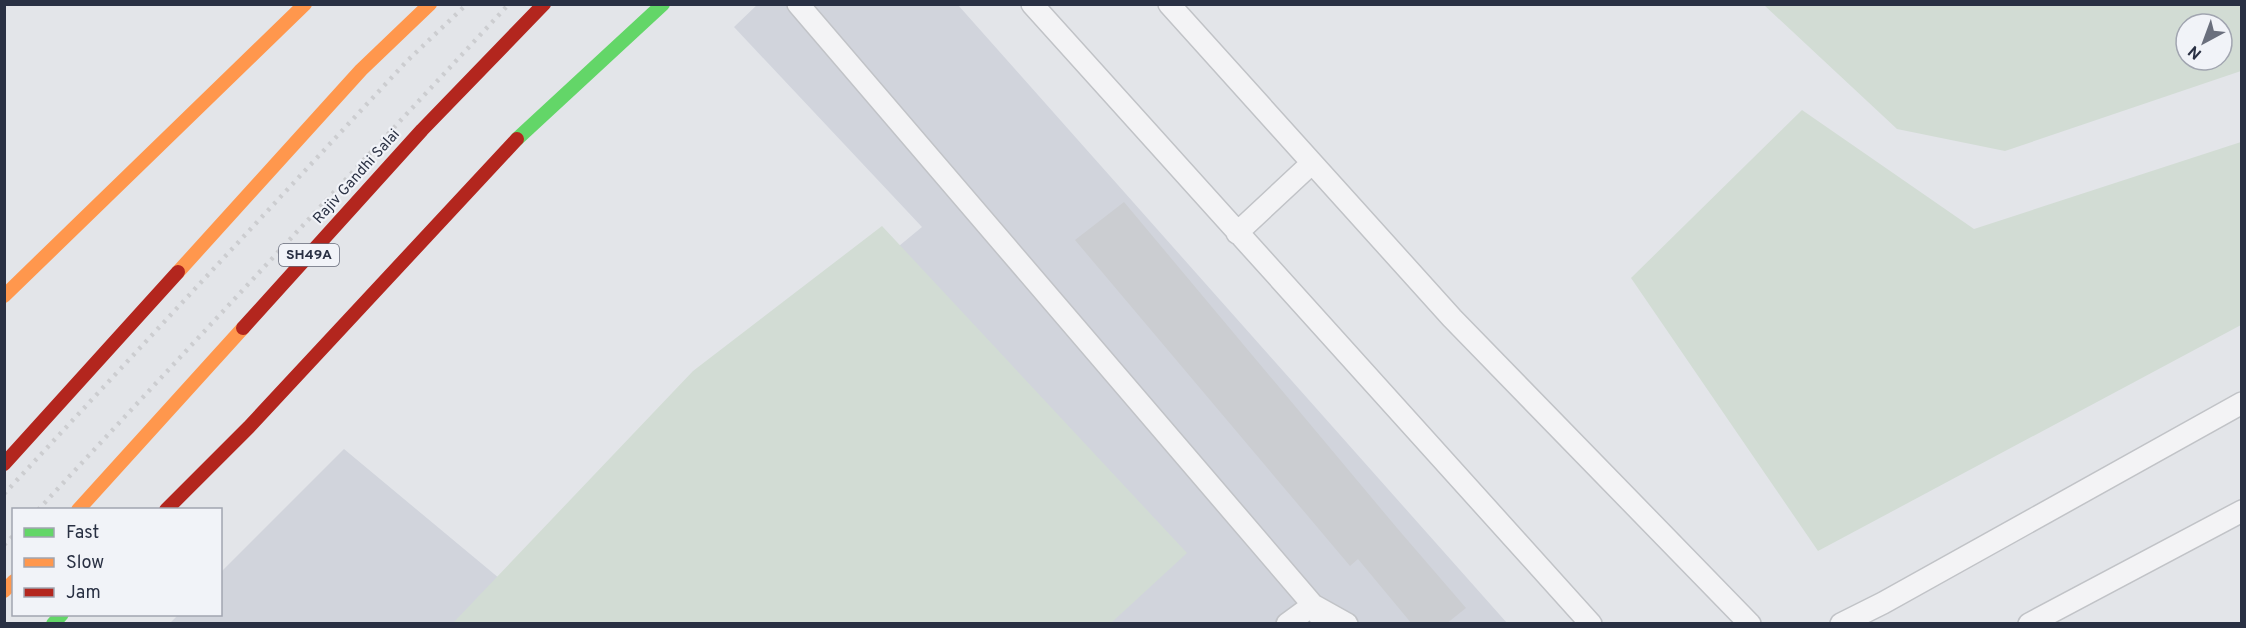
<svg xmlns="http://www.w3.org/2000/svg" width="2246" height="628" font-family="Overpass,sans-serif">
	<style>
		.built { fill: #d1d4dc }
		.green { fill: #d2dcd4; fill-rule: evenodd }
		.building { fill: #cbcdd1 }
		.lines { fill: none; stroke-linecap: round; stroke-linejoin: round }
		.lane-casing { stroke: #c1c3c7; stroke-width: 24 }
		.lane { stroke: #f3f3f5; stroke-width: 21 }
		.fast { stroke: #63d668; stroke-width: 14 }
		.slow { stroke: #ff974d; stroke-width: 14 }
		.jam { stroke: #b3261e; stroke-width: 14 }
		.rail { stroke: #cccdd0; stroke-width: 4.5; stroke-dasharray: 3 6; stroke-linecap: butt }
		.labels { text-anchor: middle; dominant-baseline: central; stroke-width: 4.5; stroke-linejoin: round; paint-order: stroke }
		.shield { fill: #f1f3f8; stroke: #656a79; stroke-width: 1.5 }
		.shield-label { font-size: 14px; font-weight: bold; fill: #293043 }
		.street-label { font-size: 15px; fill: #293043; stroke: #f1f3f8 }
	</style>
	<rect width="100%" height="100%" fill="#e3e5e9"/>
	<path class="built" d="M758,4L958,5L1507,623L169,624L178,615L220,614L221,572L344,449L530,604L738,379L922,227L734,27Z"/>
	<path class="green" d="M1764,5H2241V71L2005,151L1897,129ZM2186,24H2222V60H2186Z
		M1802,110L1974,229L2241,142V325L1818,551L1631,278Z
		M882,226L1187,553L1111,623H453L693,371Z"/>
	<path class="building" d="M1124,202L1397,528L1466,608L1446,624H1412L1358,559L1350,566L1075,240Z"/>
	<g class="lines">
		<g class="lane-casing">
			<path id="lane" d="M798,4L1313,605L1324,624
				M1032,4L1591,624
				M1169,4L1452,318L1750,624
				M1237,233L1312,163
				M1313,605L1347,624
				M1287,624L1313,605
				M1841,624L1883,603L2242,403
				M2029,624L2242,511"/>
		</g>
		<use href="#lane" class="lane"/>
		<path class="fast" d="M517,139L663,4
			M53,624L62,614"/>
		<path class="slow" d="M178,272L361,70L430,4
			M4,296L305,4
			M78,510L243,328
			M4,591L14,581"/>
		<path class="jam" d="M243,328L422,130L544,4
			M4,464L178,272
			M166,510L249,427L517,139"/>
		<path class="rail" d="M4,494L407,61L467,4
			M38,510L509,4
			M4,545L14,535"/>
	</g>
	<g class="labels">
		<rect class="shield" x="279" y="244" width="60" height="22" rx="4.5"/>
		<g class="shield-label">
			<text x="309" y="255">SH49A</text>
		</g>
		<g class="street-label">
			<text transform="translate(357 177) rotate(-48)">Rajiv Gandhi Salai</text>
		</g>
	</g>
	<rect width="2246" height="628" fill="none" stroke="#293043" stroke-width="12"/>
	<rect x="12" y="508" width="210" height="108" fill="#f1f3f8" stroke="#a1a5b0" stroke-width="1.5"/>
	<rect x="24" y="528" width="30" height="9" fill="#63d668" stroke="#a1a5b0" stroke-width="1.5"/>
	<text x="66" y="538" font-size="18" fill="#293043">Fast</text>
	<rect x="24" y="558" width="30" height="9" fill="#ff974d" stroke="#a1a5b0" stroke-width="1.5"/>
	<text x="66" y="568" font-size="18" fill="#293043">Slow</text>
	<rect x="24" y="588" width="30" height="9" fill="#b3261e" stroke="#a1a5b0" stroke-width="1.5"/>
	<text x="66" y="598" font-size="18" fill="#293043">Jam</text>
	<g transform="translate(2204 42) rotate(221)"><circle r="28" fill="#f1f3f8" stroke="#a1a5b0" stroke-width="1.5"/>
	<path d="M0-4.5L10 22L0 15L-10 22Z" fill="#6a6f7d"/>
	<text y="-9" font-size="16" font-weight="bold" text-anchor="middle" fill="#293043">N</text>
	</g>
</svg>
